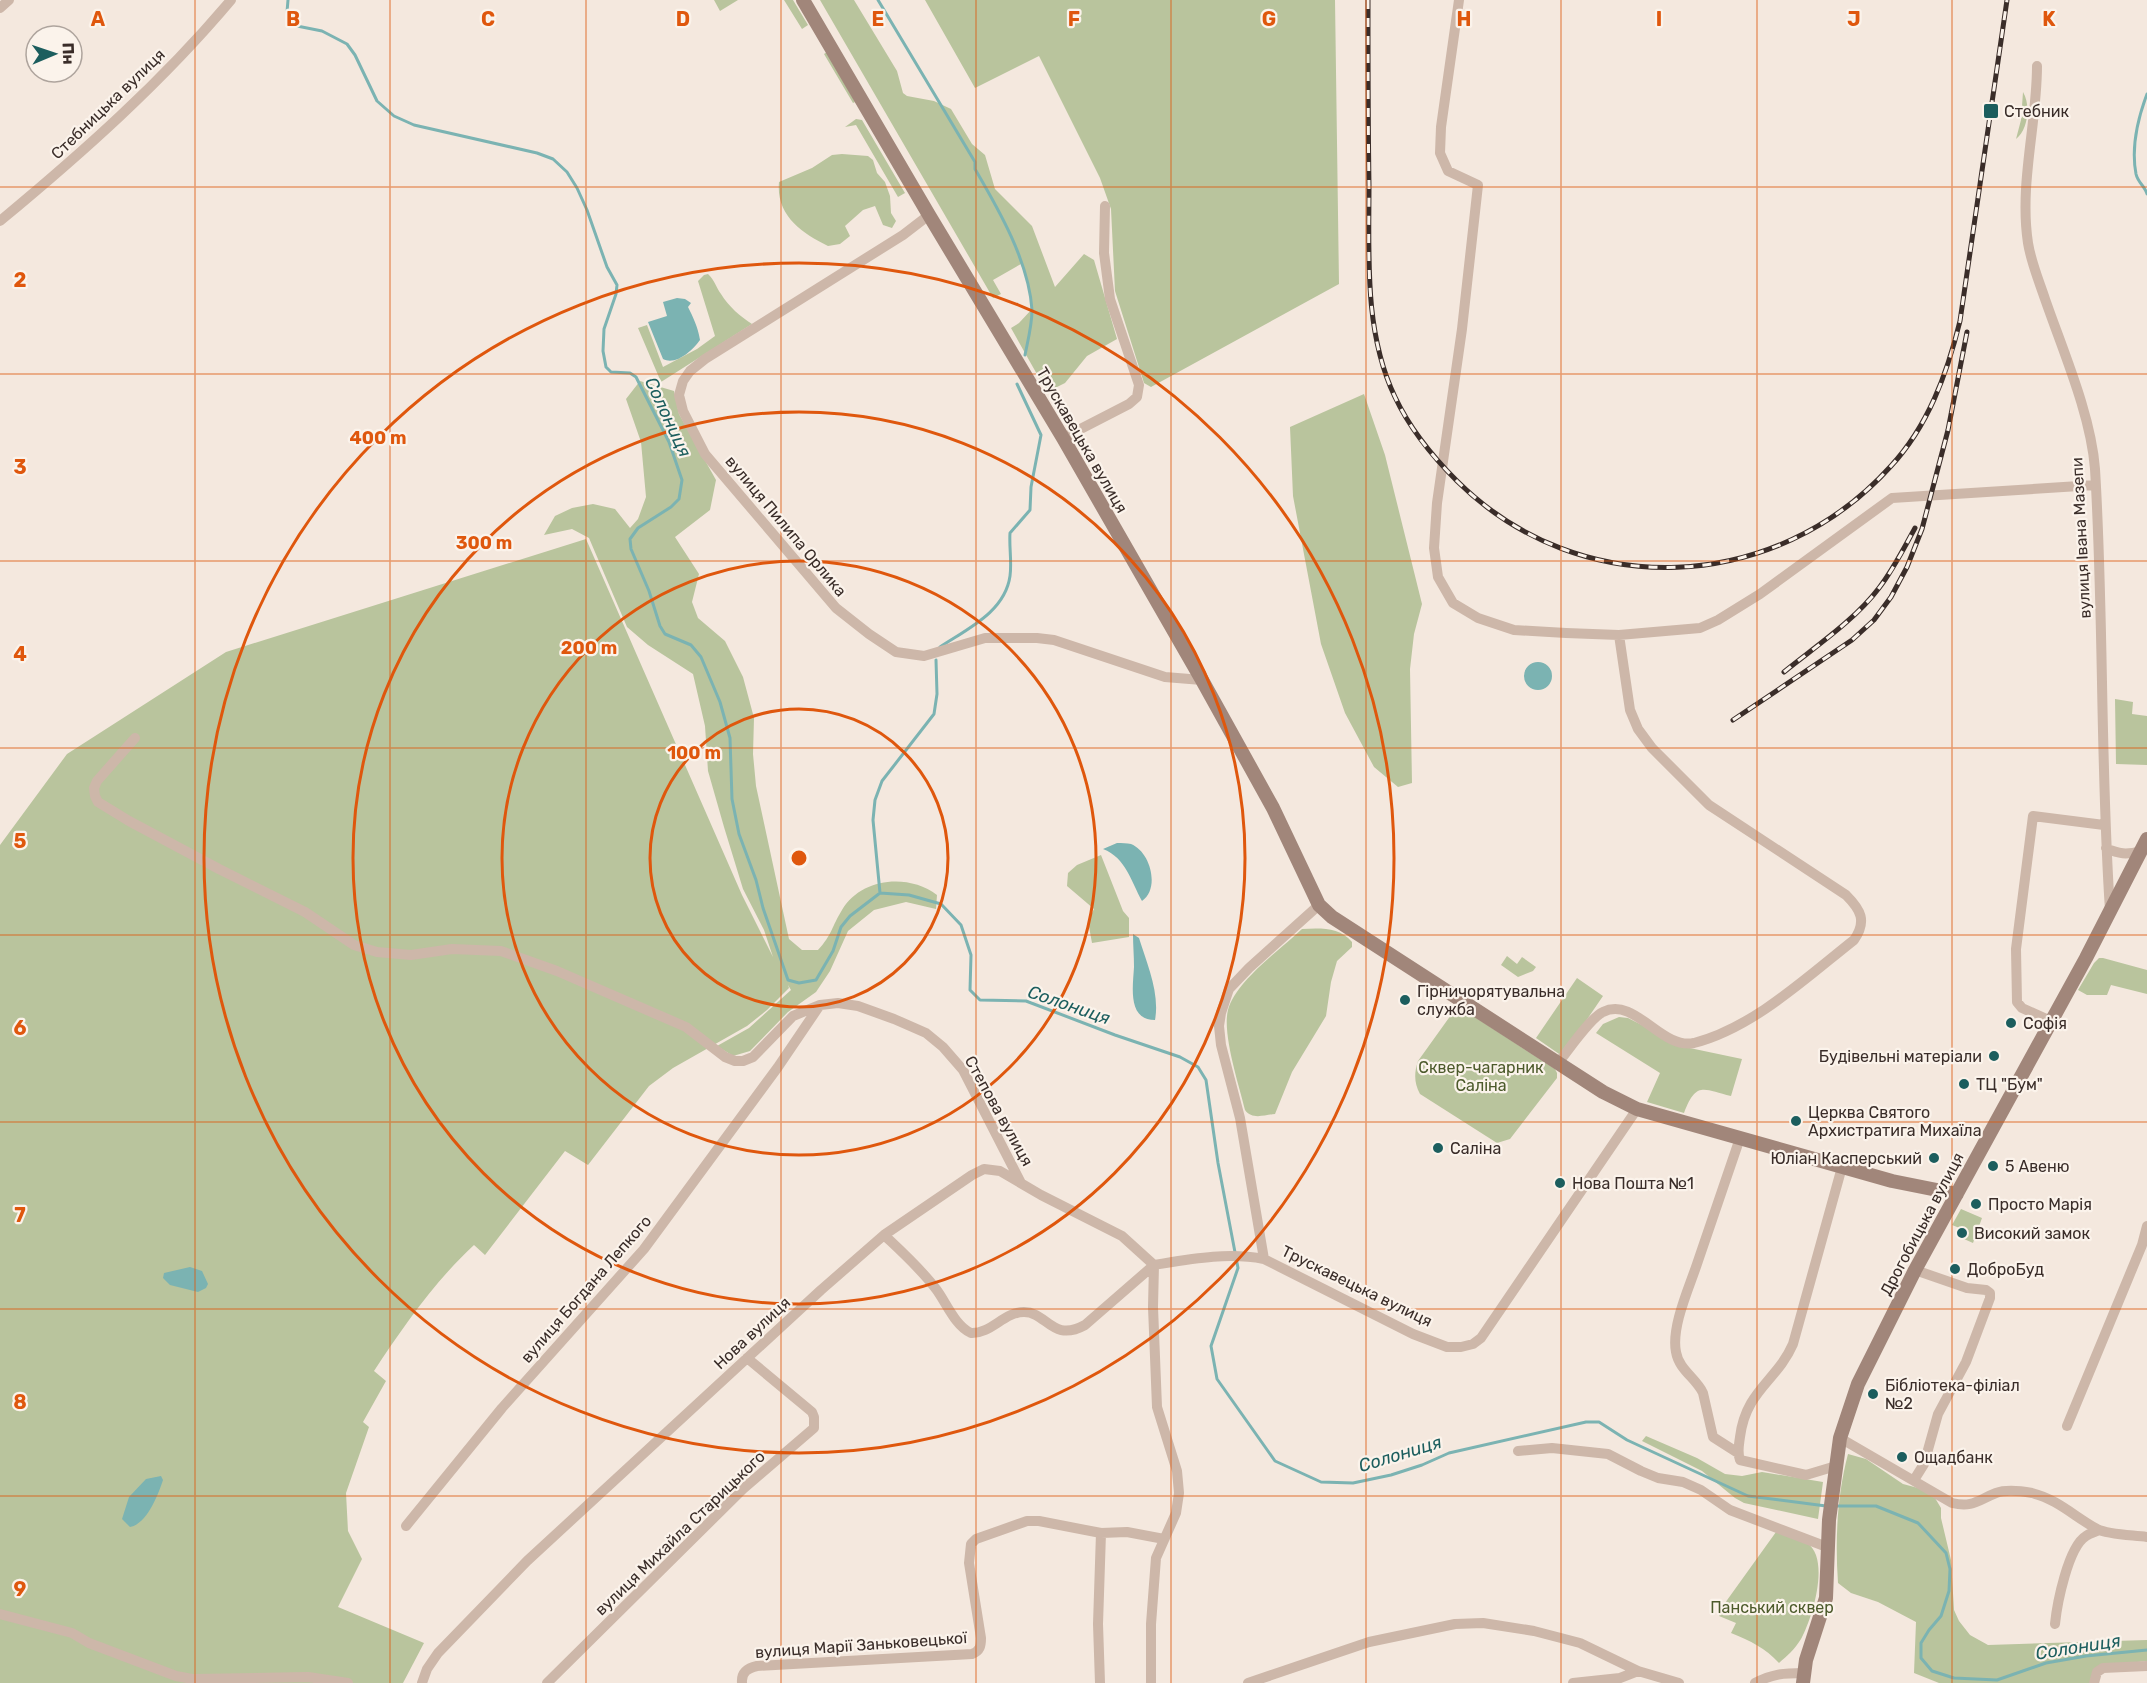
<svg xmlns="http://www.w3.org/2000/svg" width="2147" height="1683" font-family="Rubik,sans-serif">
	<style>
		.green { fill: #b9c49d }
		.water { fill: #7bb3b2 }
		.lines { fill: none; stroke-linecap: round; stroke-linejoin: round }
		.stream { stroke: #7bb3b2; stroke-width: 3 }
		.street { stroke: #cdb7a9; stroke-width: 10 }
		.secondary { stroke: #a1867a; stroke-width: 14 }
		.rail-casing { stroke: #3a2d29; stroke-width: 5 }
		.rail { stroke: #fbf3eb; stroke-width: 3; stroke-dasharray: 9; stroke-linecap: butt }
		.grid { fill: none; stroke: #df570d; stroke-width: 1.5; stroke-opacity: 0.55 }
		.ring { fill: none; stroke: #df570d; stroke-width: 3 }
		.poi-dot { fill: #1c5e5e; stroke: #fbf3eb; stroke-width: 2 }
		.labels { text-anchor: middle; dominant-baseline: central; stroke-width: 4.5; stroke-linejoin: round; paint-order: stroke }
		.street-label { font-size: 16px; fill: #3a2d29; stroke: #fbf3eb }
		.poi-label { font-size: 16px; fill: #3a2d29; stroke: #fbf3eb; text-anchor: start }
		.park-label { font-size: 16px; fill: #4c5a2b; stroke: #fbf3eb }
		.water-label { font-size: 18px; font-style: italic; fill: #1c5e5e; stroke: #fbf3eb }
		.grid-label { font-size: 20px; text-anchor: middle; font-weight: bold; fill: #df570d; stroke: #fbf3eb; stroke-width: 4.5; stroke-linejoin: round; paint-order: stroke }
		.centre { fill: #df570d; stroke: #fbf3eb; stroke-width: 3 }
		.ring-label { font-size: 18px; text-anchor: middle; font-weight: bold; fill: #df570d; stroke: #fbf3eb; stroke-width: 4.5; stroke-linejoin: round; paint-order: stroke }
	</style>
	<rect width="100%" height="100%" fill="#f4e8de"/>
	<path class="green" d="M714,0H738L720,11Z
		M784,0H793L808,25L802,29Z
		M820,0H854L897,71L903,93L907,96L934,101L951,109L972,144L985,155L995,189L1032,226L1055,287L1084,254L1094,260L1117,339L1087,356L1065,383L1047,392L1011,328L1019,323L1032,309L1027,282L1021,264L993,280L1001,294L993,298Z
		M925,0H1335L1339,284L1151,387L1144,383L1115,291L1111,209L1100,178L1039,56L975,88Z
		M827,52L855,102L853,103L824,54Z
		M2023,92C2031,105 2028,130 2016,139L2021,120Z
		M856,119L862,120L905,193L898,197L856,125L845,127Z
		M842,154L868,156L873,160L877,173L885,182L890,196L891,213L896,221L892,228L883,225L875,206L863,210L845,226L850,236L840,244L828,246C801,233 776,215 779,182L812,168L832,155Z
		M708,274C715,281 716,287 721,294C729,307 740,316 752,324L661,382L638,328L647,325L663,367L697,349L715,336L698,281L704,275Z
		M640,381L674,391L679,414L716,480L710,510L675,537L699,574L692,602L698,618L725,641L743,677L754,718L753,754L756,786L789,939L802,950H818C832,935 832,926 842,910C861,878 908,873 937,895L936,909L906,902L874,910L848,931L830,971L816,992L788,1012L750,1051L733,1056L717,1046L749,1028L791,990L788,985L789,988L767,1010L747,1026L673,1068L649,1086L588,1165L565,1151L485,1255L474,1245C435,1281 403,1327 374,1371L386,1381L363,1422L369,1427L346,1493L348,1531L362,1559L338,1607L424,1643L403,1683H0V845L67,754L226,652L586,539L742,895L773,957L764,930L743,889L724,827L708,771L705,726L693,674L648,645L627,627L589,538L572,529L544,535L555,516L572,508L593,504L615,509L630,528L638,519L646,497L641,442L626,399Z
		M1364,394L1385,455L1422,604L1414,634L1410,669L1412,783L1398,787L1374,767L1345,713L1321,644L1293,496L1290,427Z
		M2115,699L2133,702L2132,714L2147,716V765L2116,764Z
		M1101,855L1123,911L1129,918V937L1092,943L1088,921L1094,909L1067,886L1068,873L1077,865Z
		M1302,929C1320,928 1340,927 1352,942V947L1337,961L1331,982L1326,1016L1292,1072L1275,1114C1264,1115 1252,1120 1245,1110C1239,1085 1222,1034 1228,1010C1236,981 1280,950 1302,929Z
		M1507,956L1517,964L1522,957L1536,967L1533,971L1518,977L1501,965Z
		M2099,958H2103L2147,970V994L2111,985L2107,995H2087L2078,990L2094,963Z
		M1577,978L1603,996L1562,1056L1536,1038Z
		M1456,1008H1461L1555,1069L1557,1073V1078L1510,1139L1497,1143L1420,1094C1414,1083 1414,1073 1418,1061Z
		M1619,1017L1628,1018L1685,1047L1742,1059L1731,1096C1703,1089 1696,1081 1684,1113L1647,1102L1660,1073L1596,1033L1603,1024Z
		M1961,1209L1982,1218L1973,1243L1964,1239L1967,1231L1952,1225Z
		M1646,1436L1697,1458L1725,1474L1742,1476L1762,1472L1823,1482L1818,1519L1744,1503L1735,1498L1702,1471L1642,1441Z
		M1848,1454L1866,1459L1903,1484L1918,1488L1935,1498L1941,1508V1518L1951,1560L1954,1610L1959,1621L1970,1635L1988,1645L2147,1640V1661L2103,1666L2091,1683H1939L1914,1673L1916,1622L1878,1602L1851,1593L1838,1583C1835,1540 1837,1496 1848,1454Z
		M1776,1532C1785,1536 1798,1538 1807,1543C1831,1559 1812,1619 1801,1639C1795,1649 1787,1656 1779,1663C1765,1648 1751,1641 1731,1633L1736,1623L1719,1616L1725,1603Z"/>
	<path class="water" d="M677,298L685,299L691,303L688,307C693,317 698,327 700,340C693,350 676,366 663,359L648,322L667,316L663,302Z
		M1524 676a14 14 0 1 1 28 0a14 14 0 1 1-28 0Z
		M1117,843C1122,843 1127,843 1131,844C1151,852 1160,889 1142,901C1131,881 1126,858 1103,849Z
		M1133,934L1139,938C1147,964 1160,993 1155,1020C1127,1020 1133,986 1134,967C1134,956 1133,945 1133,934Z
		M190,1267L202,1271L208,1284L206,1288L198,1292L170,1285L163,1278L164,1273Z
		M161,1476L163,1480C158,1495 147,1524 130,1527L122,1519L129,1497L146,1479Z"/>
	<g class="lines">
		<path class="stream" d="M288,0L287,12L290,22L297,26L322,31L347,44L355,55L377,101L394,116L414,125L537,153L553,159L567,172L577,188L587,210L607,267L617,285L616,294L604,329L603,351L606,367L611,372L630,373L636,377L669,442L682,480L679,499L671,507L638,528L630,539L631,549L649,591L660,626L665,634L691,645L701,657L720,702L730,738L732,799L739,834L756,880L763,908L788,980L799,983L816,980L833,951L841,927L850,916L880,893L909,895L941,904L961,925L971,955L970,990L980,1000L1026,1001L1115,1035L1180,1057L1198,1067L1206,1080L1218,1163L1238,1268L1211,1346L1217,1379L1275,1461L1321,1482L1353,1483L1391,1475L1422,1465L1449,1453L1586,1422H1599L1627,1440L1748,1496L1826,1506
			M878,0L975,162V169C999,210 1029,262 1032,310C1032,325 1028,340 1025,355
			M2147,94C2138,118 2131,148 2136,174C2138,183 2145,186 2147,194
			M940,647C967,629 1005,612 1010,576C1012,562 1009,547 1010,533L1030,510L1031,487L1041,435L1017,384
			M880,893L873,820L875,800L882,781L934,714L937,694L936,660
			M1835,1506H1876L1918,1523L1946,1553L1950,1569L1949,1591L1941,1616L1929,1630L1921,1643V1658L1932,1671L1954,1678L1997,1680L2046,1663L2086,1656L2147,1650"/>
		<path class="street" d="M1459,0L1441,127L1440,153L1448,171L1478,185L1462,329L1437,503L1434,548L1438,577L1453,603L1478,618L1514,630L1566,633L1619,635L1700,628L1718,620L1760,594L1892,498L2095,485
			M0,8L9,0
			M2037,66C2037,124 2019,184 2028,243C2031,262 2039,281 2045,299C2063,351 2091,415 2095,469C2104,616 2100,763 2110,910
			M929,215L903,235L705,359L690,371L683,381L679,395L683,411L705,454L836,608L869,634L896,652L924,656L985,638H1037L1054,640L1165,677L1202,680
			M0,221C82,153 162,82 231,0
			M1063,438L1129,404L1137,397L1139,385L1110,299L1104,253L1105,206
			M135,738L97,781L94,788L95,796L98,802L129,821L219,869L305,912L354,945L377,952L411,955L452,949L501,951L557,971L686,1027L725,1057L735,1061H743L753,1057L793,1016L820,1005L838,1003L858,1006L894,1019L926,1033L943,1047L963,1070L1021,1183
			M2106,848C2119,854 2126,855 2141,851
			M2051,1021L2022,1008L2017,1002L2016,949L2033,816L2104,825
			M1558,1063C1568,1051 1590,1018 1603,1012C1635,996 1661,1050 1694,1043C1753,1028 1807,977 1854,940C1867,921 1861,910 1846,895L1709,805L1652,748L1638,729L1630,710L1619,635
			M884,1235C902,1252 921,1269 936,1289C946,1302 955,1326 971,1333C991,1334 1004,1312 1024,1312C1047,1312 1052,1343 1085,1325L1154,1265
			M1264,1259L1240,1118L1221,1045L1219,1026L1221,1013L1229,989L1249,968L1319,905
			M1154,1265C1191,1259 1227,1252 1264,1259L1413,1334L1447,1347H1461L1473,1344L1481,1338L1637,1109
			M2067,1426L2142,1245L2147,1226
			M1840,1438L1952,1503C1973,1508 1978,1500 1996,1493C2007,1489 2021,1491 2032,1493C2057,1499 2075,1517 2097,1529C2109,1535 2133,1535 2147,1537
			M1518,1451L1552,1448L1608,1454L1641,1471L1658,1478L1683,1482L1701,1490L1730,1510L1827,1547
			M1738,1453L1713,1437L1703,1393C1696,1378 1679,1370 1676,1352C1671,1327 1689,1288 1697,1264C1711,1222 1726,1180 1740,1138
			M1836,1466L1806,1475L1740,1460C1737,1452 1739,1445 1740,1437C1746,1390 1777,1381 1793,1344L1842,1167
			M1914,1480L1924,1464L1938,1414L1966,1362L1990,1298V1293L1986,1290L1967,1288L1915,1270
			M406,1526L502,1408L644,1249L778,1067L820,1005
			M0,1614L72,1633L89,1643L176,1676L192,1679L308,1677L348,1683
			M2055,1624C2057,1604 2068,1547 2086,1536C2090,1533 2095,1532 2099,1530
			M422,1683L427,1669L438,1653L527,1561L821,1290L884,1235L972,1175L984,1169L1000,1171L1041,1195L1122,1236L1154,1265
			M547,1683L743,1489L814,1428V1417L812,1412L747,1358
			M742,1683C741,1672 748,1668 757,1666L972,1654C980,1651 981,1646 981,1638L969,1563L971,1544L976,1539L1027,1521H1039L1101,1533L1127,1532L1164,1539
			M1100,1683L1098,1624L1101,1533
			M1151,1683V1624L1156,1558L1176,1513L1179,1493L1177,1471L1157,1407L1153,1307L1154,1265
			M1248,1683L1369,1642L1455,1624L1483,1623L1534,1631L1580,1643L1638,1671L1679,1683
			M1573,1683L1620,1678L1638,1671
			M1755,1683C1772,1674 1784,1673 1803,1673
			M2094,1683L2097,1672L2103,1668L2147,1666"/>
		<path class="secondary" d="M803,0L929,215L1063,438L1202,680L1273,808L1319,905L1332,917L1603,1092L1637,1109L1892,1181L1957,1194
			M1803,1683L1806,1660L1826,1598L1829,1520L1840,1438L1858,1384L1915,1270L2086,958L2147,839"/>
		<g class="rail-casing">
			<path id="rail" d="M1368,0C1368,62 1368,124 1369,186C1369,256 1364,332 1395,397C1410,429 1432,456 1457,481C1580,603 1776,594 1891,466C1928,426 1947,374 1960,321L2007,0
				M1784,672C1816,646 1854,621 1879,588C1893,570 1904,548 1915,528
				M1733,720L1852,640L1874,620L1891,597L1907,567L1922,529L1948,430L1967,332"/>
		</g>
		<use href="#rail" class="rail"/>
	</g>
	<path class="grid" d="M195,0V1683M390,0V1683M586,0V1683M781,0V1683M976,0V1683M1171,0V1683M1366,0V1683M1561,0V1683M1757,0V1683M1952,0V1683M0,187H2147M0,374H2147M0,561H2147M0,748H2147M0,935H2147M0,1122H2147M0,1309H2147M0,1496H2147"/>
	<g class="ring">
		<circle cx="799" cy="858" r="149"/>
		<circle cx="799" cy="858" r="297"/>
		<circle cx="799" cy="858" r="446"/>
		<circle cx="799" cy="858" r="595"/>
	</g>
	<g class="poi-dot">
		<rect x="1983" y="103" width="16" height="16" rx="3"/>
		<circle cx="1405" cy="1000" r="6"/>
		<circle cx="2011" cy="1023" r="6"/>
		<circle cx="1994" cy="1056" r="6"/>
		<circle cx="1964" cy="1084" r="6"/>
		<circle cx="1796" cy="1121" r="6"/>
		<circle cx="1438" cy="1148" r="6"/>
		<circle cx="1934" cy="1158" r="6"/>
		<circle cx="1993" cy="1166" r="6"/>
		<circle cx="1560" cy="1183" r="6"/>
		<circle cx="1976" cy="1204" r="6"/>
		<circle cx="1962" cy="1233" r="6"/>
		<circle cx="1955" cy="1269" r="6"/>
		<circle cx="1873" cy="1394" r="6"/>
		<circle cx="1902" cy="1457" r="6"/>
	</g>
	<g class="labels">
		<g class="street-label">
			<text transform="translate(108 104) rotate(-44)">Стебницька вулиця</text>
			<text transform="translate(1082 440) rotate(60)">Трускавецька вулиця</text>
			<text transform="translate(786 526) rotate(50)">вулиця Пилипа Орлика</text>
			<text transform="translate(2081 538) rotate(-93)">вулиця Івана Мазепи</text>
			<text transform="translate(999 1111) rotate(61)">Степова вулиця</text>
			<text transform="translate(1922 1224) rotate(-62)">Дрогобицька вулиця</text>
			<text transform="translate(1357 1286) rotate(26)">Трускавецька вулиця</text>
			<text transform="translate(586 1289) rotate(-49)">вулиця Богдана Лепкого</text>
			<text transform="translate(752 1333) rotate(-43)">Нова вулиця</text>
			<text transform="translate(680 1533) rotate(-44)">вулиця Михайла Старицького</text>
			<text transform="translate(861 1645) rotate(-4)">вулиця Марії Заньковецької</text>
		</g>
		<g class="poi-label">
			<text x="2004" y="111">Стебник</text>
			<text x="1417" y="991">Гірничорятувальна<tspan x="1417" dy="18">служба</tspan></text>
			<text x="2023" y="1023">Софія</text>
			<text x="1982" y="1056" text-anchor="end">Будівельні матеріали</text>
			<text x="1976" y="1084">ТЦ "Бум"</text>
			<text x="1808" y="1112">Церква Святого<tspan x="1808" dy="18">Архистратига Михаїла</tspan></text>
			<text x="1450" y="1148">Саліна</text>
			<text x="1922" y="1158" text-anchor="end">Юліан Касперський</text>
			<text x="2005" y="1166">5 Авеню</text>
			<text x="1572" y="1183">Нова Пошта №1</text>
			<text x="1988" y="1204">Просто Марія</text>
			<text x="1974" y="1233">Високий замок</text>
			<text x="1967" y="1269">ДоброБуд</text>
			<text x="1885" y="1385">Бібліотека-філіал<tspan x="1885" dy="18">№2</tspan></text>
			<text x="1914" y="1457">Ощадбанк</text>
		</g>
		<g class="park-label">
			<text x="1481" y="1067">Сквер-чагарник<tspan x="1481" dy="18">Саліна</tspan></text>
			<text x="1772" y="1607">Панський сквер</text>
		</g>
		<g class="water-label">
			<text transform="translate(668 417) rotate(65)">Солониця</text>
			<text transform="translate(1069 1005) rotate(19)">Солониця</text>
			<text transform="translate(1400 1454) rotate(-17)">Солониця</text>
			<text transform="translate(2078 1647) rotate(-9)">Солониця</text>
		</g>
	</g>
	<g class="grid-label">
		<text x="98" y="26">A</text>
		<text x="293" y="26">B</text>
		<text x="488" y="26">C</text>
		<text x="683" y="26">D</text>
		<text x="878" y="26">E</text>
		<text x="1074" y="26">F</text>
		<text x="1269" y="26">G</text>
		<text x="1464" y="26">H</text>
		<text x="1659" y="26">I</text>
		<text x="1854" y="26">J</text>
		<text x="2049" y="26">K</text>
		<text x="20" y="287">2</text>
		<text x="20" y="474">3</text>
		<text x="20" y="661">4</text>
		<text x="20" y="848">5</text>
		<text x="20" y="1035">6</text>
		<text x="20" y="1222">7</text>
		<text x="20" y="1409">8</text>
		<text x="20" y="1596">9</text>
	</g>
	<circle cx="799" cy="858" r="9" class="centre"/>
	<g class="ring-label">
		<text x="378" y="444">400 m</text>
		<text x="484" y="549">300 m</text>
		<text x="589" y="654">200 m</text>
		<text x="694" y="759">100 m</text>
	</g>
	<g transform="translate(54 54) rotate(88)"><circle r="28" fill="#fbf3eb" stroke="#aea49d" stroke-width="1.5"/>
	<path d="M0-4.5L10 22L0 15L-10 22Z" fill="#1c5e5e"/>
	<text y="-9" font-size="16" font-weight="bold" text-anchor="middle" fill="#3a2d29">Пн</text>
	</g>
</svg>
